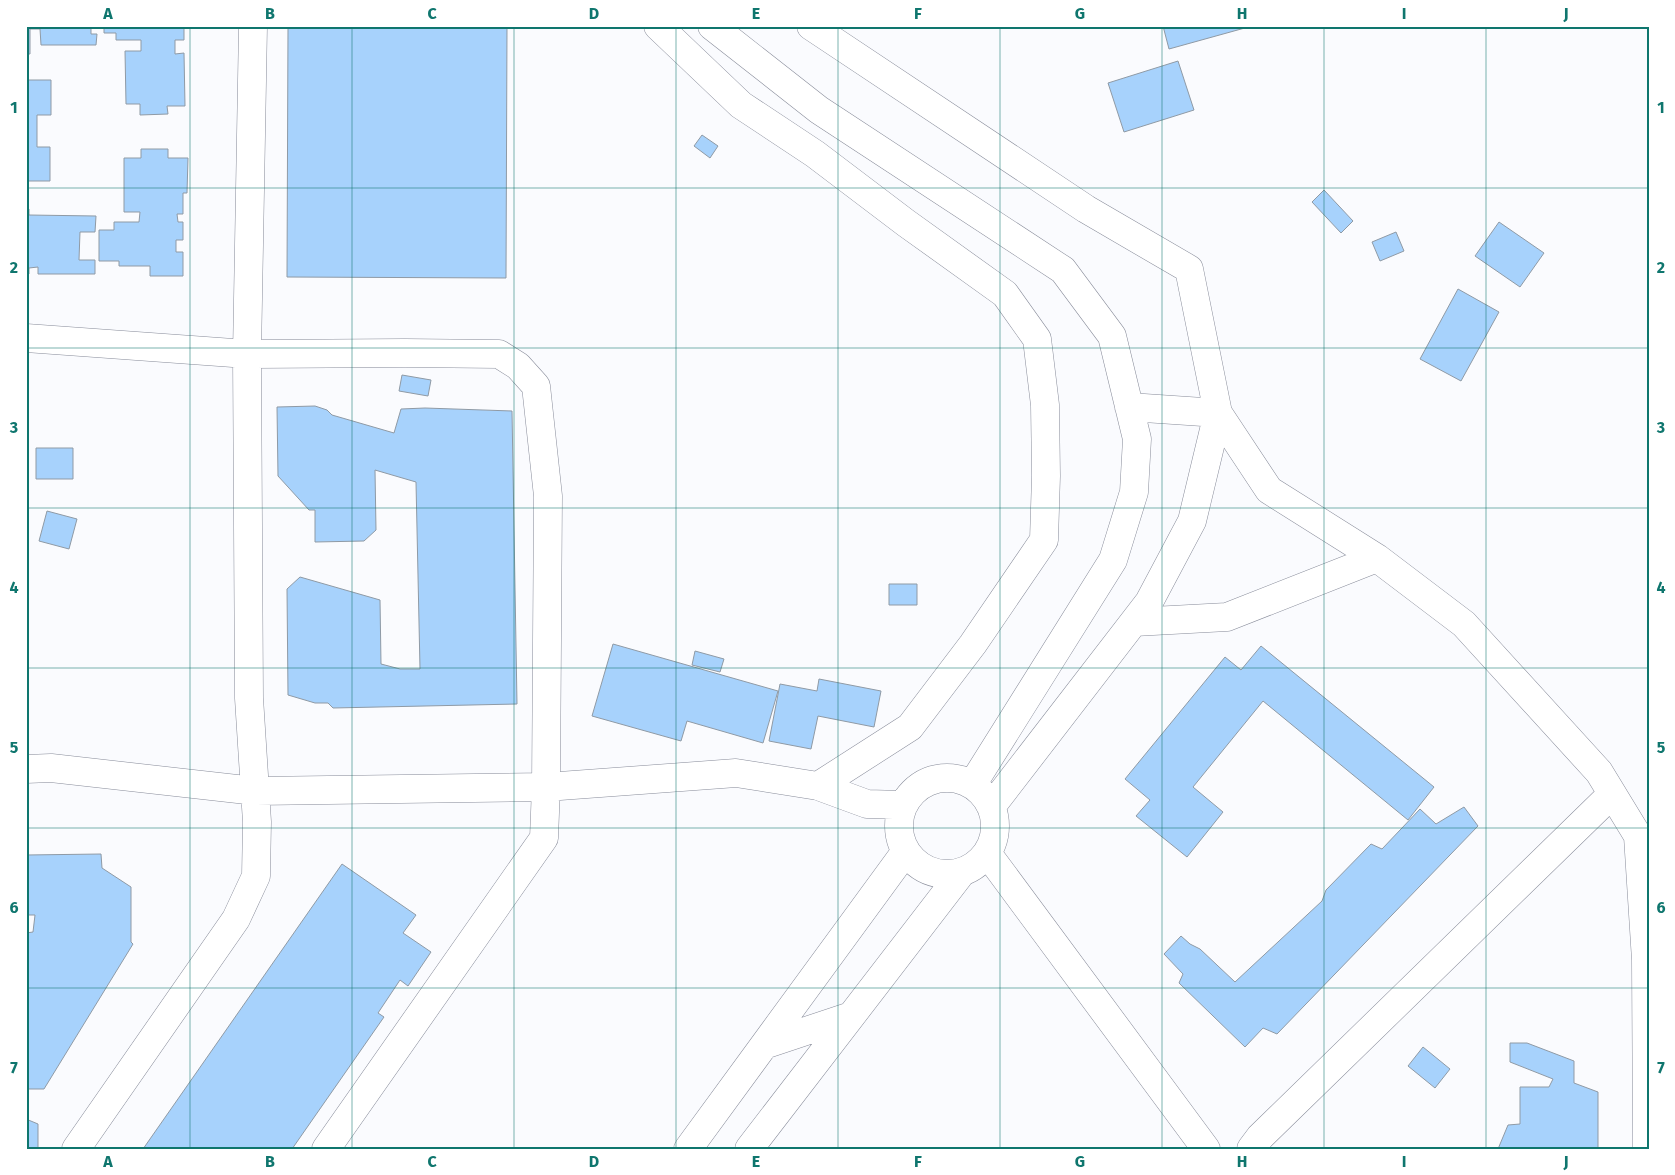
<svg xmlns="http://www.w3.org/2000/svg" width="1675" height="1175" font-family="'Fira Sans',sans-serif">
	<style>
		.building { fill: #a7d2fc; stroke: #8f9aa5 }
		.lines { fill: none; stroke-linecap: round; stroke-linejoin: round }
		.minor-casing { stroke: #888c9a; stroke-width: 29 }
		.minor { stroke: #fff; stroke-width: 28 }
		.grid { fill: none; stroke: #0f766e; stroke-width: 1; stroke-opacity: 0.55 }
		.neatline { fill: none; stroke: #0f766e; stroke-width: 2 }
		.grid-label { font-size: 16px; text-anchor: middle; font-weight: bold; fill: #0f766e }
	</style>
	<rect width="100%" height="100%" fill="#fafbfe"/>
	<path class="building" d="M26,26H91V34H97L96,45H41L40,29H30V54H26V69Z
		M104,26H184V40H175V54L184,53L185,106H167L168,114L140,115V104H126L125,51H141V40H116V33H104Z
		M288,26H507L506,278L287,277Z
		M1163,26H1252L1169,49Z
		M1178,61L1194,110L1124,132L1108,83Z
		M26,80H51V115H37V147H50V181H26Z
		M702,135L718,146L710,158L694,146Z
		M141,149H168V158H188L187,193H183V214H177L178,222H183V240H176V252H183V276H150V266H119V261H99V230H114V222H139L140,212H124V158H141Z
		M1324,190L1353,221L1341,233L1312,202Z
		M26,209H29V215L96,216L95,232H80L79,260H95V274H38V267L29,268V274H26Z
		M1499,222L1544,253L1520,287L1475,256Z
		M1396,232L1404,251L1380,261L1372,242Z
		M1458,289L1499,312L1461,381L1420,359Z
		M402,375L431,380L428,396L399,391Z
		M315,406L327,410L332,415L394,433L401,409L425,408L512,411L517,704L333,708L328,703H315L288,695L287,589L300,577L380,600L381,664L400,669H420L416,482L375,470L376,530L364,541L315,542V510H309L278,476L277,407Z
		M36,448H73V479H36Z
		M47,511L77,519L69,549L39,541Z
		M889,584H917V605H889Z
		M613,644L778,691L763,743L687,721L681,741L592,716Z
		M1261,646L1434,787L1408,820L1263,701L1193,787L1223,812L1187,857L1136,816L1150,800L1125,779L1225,657L1241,670Z
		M695,651L724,659L720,672L692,665Z
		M819,679L881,691L874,727L818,716L811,749L769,741L780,684L817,691Z
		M1464,807L1478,826L1277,1034L1263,1028L1245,1047L1179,983L1183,974L1164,954L1181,936L1190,944L1200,949L1235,982L1322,901L1326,890L1371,844L1382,849L1420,809L1436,824Z
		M101,854L102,868L131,887V942L133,944L44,1089H26V933L33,932L35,915H26V855Z
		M342,864L416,915L403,933L431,952L408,986L400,980L378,1013L384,1017L292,1149H143Z
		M1510,1043H1527L1574,1061V1083L1598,1092V1149H1498L1508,1125L1520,1124V1087H1549L1553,1079L1510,1062Z
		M1423,1047L1450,1069L1435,1088L1408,1066Z
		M26,1119L38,1124V1149H26Z"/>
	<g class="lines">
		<g class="minor-casing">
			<path id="minor" d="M658,26L741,105L815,154L906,223L1005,294L1037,339L1045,405L1046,476L1044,540L973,644L910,727L818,786
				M712,26L819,110L1063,270L1112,336L1137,439L1134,492L1113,560L972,785
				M811,26L1086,209L1189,269L1218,413L1192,521L1149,602L991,807
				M26,338L247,354L405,353L499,354L518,366L536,386L548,496L546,787L544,838L326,1149
				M1129,407L1218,413L1269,490L1377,558L1464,624L1599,772L1638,836L1646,960L1647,1149
				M1134,622L1227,617L1377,558
				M26,769L51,768L256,791L546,787L736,773L818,786L867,804L903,805
				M899 826a48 48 0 1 1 96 0a48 48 0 1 1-96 0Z
				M987,853L1206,1149
				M764,1045L851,1016
				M76,1149L236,919L256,876L257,822L249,698L247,354L253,26
				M688,1149L906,851
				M749,1149L962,872
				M1251,1149L1260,1137L1612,794"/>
		</g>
		<use href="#minor" class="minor"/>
	</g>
	<path class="grid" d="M190,26V1149M352,26V1149M514,26V1149M676,26V1149M838,26V1149M1000,26V1149M1162,26V1149M1324,26V1149M1486,26V1149M26,188H1649M26,348H1649M26,508H1649M26,668H1649M26,828H1649M26,988H1649"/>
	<rect width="1675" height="1175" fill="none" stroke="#ffffff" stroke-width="55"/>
	<rect x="28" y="28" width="1620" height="1120" class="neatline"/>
	<g class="grid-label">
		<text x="108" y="19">A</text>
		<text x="270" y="19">B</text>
		<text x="432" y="19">C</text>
		<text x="594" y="19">D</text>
		<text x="756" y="19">E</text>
		<text x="918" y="19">F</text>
		<text x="1080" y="19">G</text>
		<text x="1242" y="19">H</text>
		<text x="1404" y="19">I</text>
		<text x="1566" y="19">J</text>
		<text x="14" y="113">1</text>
		<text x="1661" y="113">1</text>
		<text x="14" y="273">2</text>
		<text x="1661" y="273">2</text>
		<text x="14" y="433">3</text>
		<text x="1661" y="433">3</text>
		<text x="14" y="593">4</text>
		<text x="1661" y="593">4</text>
		<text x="14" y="753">5</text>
		<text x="1661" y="753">5</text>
		<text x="14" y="913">6</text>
		<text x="1661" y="913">6</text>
		<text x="14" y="1073">7</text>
		<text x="1661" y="1073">7</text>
		<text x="108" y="1167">A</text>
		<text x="270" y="1167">B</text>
		<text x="432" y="1167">C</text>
		<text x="594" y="1167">D</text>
		<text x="756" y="1167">E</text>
		<text x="918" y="1167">F</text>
		<text x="1080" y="1167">G</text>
		<text x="1242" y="1167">H</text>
		<text x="1404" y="1167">I</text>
		<text x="1566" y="1167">J</text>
	</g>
</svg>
